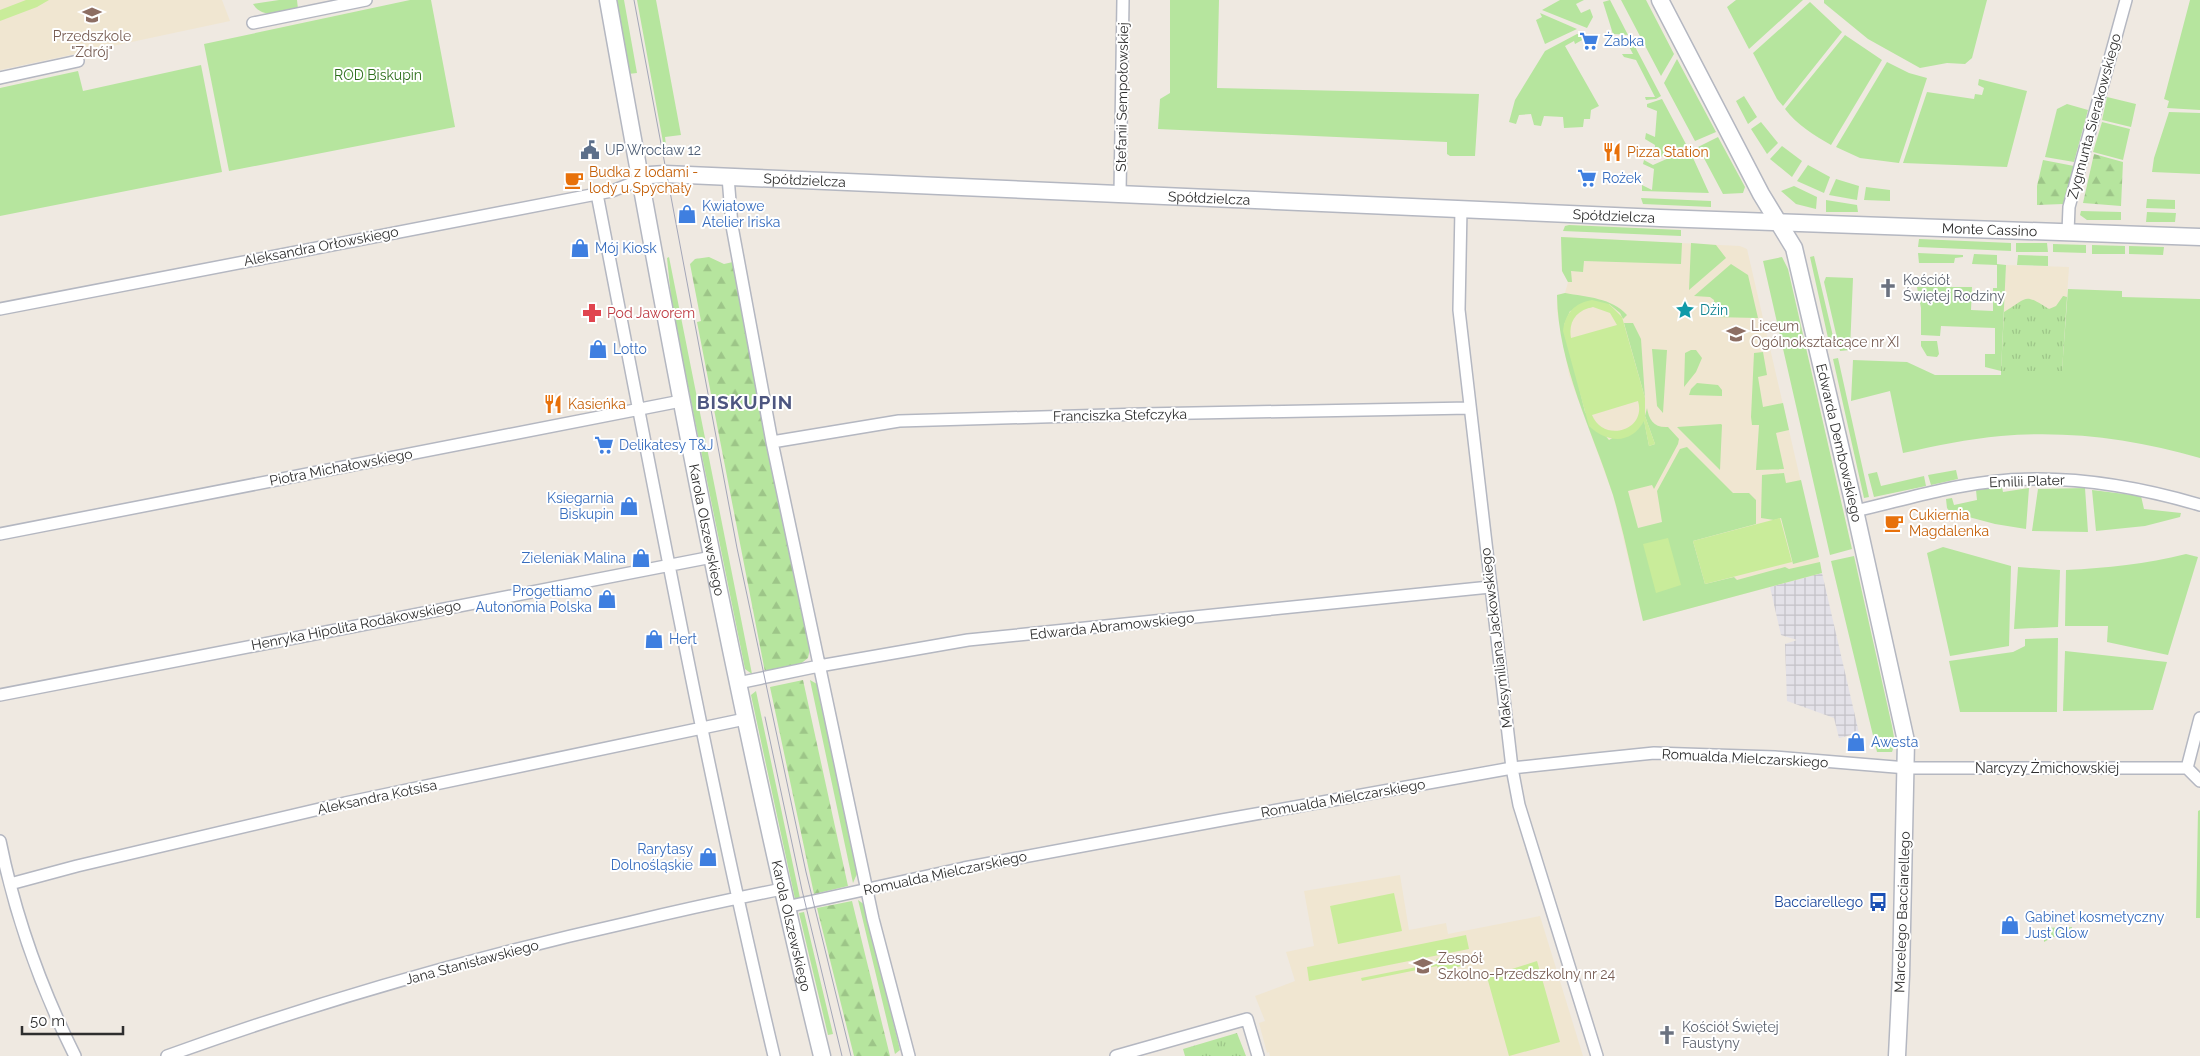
<svg xmlns="http://www.w3.org/2000/svg" width="2200" height="1056" font-family="Raleway,sans-serif">
	<style>
		.industrial { fill: url(#industrial-grid) }
		.education { fill: #f0e6d1 }
		.grass { fill: #b6e59e }
		.forest { fill: url(#forest-firs) }
		.park { fill: url(#park-tufts) }
		.pitch { fill: #c9ec9a; fill-rule: evenodd }
		.lines { fill: none; stroke-linecap: round; stroke-linejoin: round }
		.street-casing { stroke: #b4b7c1; stroke-width: 14 }
		.secondary-casing { stroke: #b4b7c1; stroke-width: 19 }
		.street { stroke: #fff; stroke-width: 11 }
		.secondary { stroke: #fff; stroke-width: 16 }
		.tram { stroke: #a3a6b8; stroke-width: 1 }
		.labels { text-anchor: middle; dominant-baseline: central; stroke-width: 4; stroke-linejoin: round; paint-order: stroke }
		.education-label { font-size: 14px; fill: #785e54; stroke: #fff; text-anchor: start }
		.shop-label { font-size: 14px; fill: #366cbe; stroke: #fff; text-anchor: start }
		.park-label { font-size: 14px; fill: #2c6e1b; stroke: #fff }
		.street-label { font-size: 14px; fill: #2e2e2e; stroke: #fff }
		.service-label { font-size: 14px; fill: #4e5e75; stroke: #fff; text-anchor: start }
		.food-label { font-size: 14px; fill: #c56008; stroke: #fff; text-anchor: start }
		.worship-label { font-size: 14px; fill: #5b616d; stroke: #fff; text-anchor: start }
		.culture-label { font-size: 14px; fill: #0d838f; stroke: #fff; text-anchor: start }
		.health-label { font-size: 14px; fill: #be3a42; stroke: #fff; text-anchor: start }
		.transit-label { font-size: 14px; fill: #164399; stroke: #fff; text-anchor: end }
		.district-label { font-size: 19px; font-weight: bold; letter-spacing: 1px; fill: #4d5680; stroke: #fff }
	</style>
	<defs>
		<pattern id="industrial-grid" width="8" height="8" patternUnits="userSpaceOnUse" patternTransform="scale(1.25)"><rect width="8" height="8" fill="#e3e1e8"/><path d="M0 4h8M4 0v8" fill="none" stroke="#c3c1c7"/></pattern>
		<pattern id="forest-firs" width="22" height="20" patternUnits="userSpaceOnUse" patternTransform="scale(1.25)"><rect width="22" height="20" fill="#b6e59e"/><path d="M5 1l3.5 6h-7zM16 11l3.5 6h-7z" fill="#9dc588"/></pattern>
		<pattern id="park-tufts" width="24" height="20" patternUnits="userSpaceOnUse" patternTransform="scale(1.25)"><rect width="24" height="20" fill="#b6e59e"/><path d="M3 7l-1-3M5 7V3M7 7l1-3M15 17l-1-3M17 17v-4M19 17l1-3" fill="none" stroke="#9dc588"/></pattern>
	</defs>
	<rect width="100%" height="100%" fill="#efe9e1"/>
	<path class="industrial" d="M1822,573L1859,733L1839,738L1834,718L1787,701L1785,644L1797,640L1781,635L1770,587Z"/>
	<path class="education" d="M0,0H222L230,21L0,70Z
		M1561,237L1740,246L1747,249L1822,573L1643,621L1613,495L1569,375L1557,311V295L1565,293L1568,282L1562,271Z
		M2006,265L2069,267L2062,371H2001Z
		M1400,875L1409,930L1446,923L1448,934L1540,916L1583,1056H1270L1269,1052L1267,1053L1259,1023L1265,1021L1255,996L1295,981L1286,952L1314,946L1304,891Z"/>
	<path class="grass" d="M279,0H297L298,9C283,12 263,20 253,4Z
		M410,0H431L455,127L229,171L204,44Z
		M616,0H624L637,73L628,74Z
		M637,0H656L681,135L665,137L667,153H665Z
		M1170,0H1219L1217,88L1479,94L1475,156H1450L1447,154V142L1158,129L1160,99L1170,93Z
		M1560,0H1584L1576,4L1581,13L1590,9L1593,17L1587,28L1542,10Z
		M1610,0L1628,35L1613,34L1603,2Z
		M1621,0H1646L1674,54L1661,76Z
		M1736,0H1803L1749,49L1727,7Z
		M1824,0H1987L1972,58L1965,64L1947,63L1920,68L1868,39L1824,3Z
		M2190,0H2200V110L2167,108L2169,101L2164,99Z
		M1810,2L1842,32L1783,106L1777,99L1753,53Z
		M1540,13L1577,29L1545,44L1536,20L1542,17Z
		M1577,34L1582,35L1584,39L1575,44L1574,41L1565,46L1599,106L1591,110L1590,119H1584L1583,127L1564,128L1563,117L1544,116L1541,126L1534,125L1531,114L1519,115L1516,124L1509,122L1515,100L1545,51Z
		M1845,35L1882,60L1831,145C1814,135 1797,125 1785,109Z
		M1625,39H1631L1661,96L1656,99L1646,100L1645,97H1655L1636,60L1624,57L1622,54H1633Z
		M1677,59L1716,132L1695,141L1664,83Z
		M1887,62L1909,73L1927,78L1899,163L1860,158L1836,147Z
		M201,65L222,172L0,216V88L78,71L83,91Z
		M1979,79L2027,91L2007,167L1903,163L1927,92L1974,99L1975,94L1982,95L1984,88L1978,85Z
		M1744,96L1757,117L1748,124L1736,101Z
		M2107,97L2136,104L2131,127L2102,120Z
		M1662,99L1687,146L1654,160L1655,145L1645,139L1646,133L1655,137L1657,111L1647,107V104Z
		M2067,104L2088,110L2074,162L2045,157L2057,109Z
		M2169,112L2200,113V174L2152,172L2154,158Z
		M1761,122L1778,143L1767,154L1751,129Z
		M2102,122L2130,129L2123,160L2093,152Z
		M1718,137L1745,187L1743,193L1723,194L1698,147Z
		M1782,146L1802,161L1792,177L1770,159Z
		M1689,149L1709,193L1642,191V185L1652,190L1654,169L1643,164L1644,160L1653,165Z
		M1808,165L1830,177L1824,193L1797,181Z
		M1836,179L1859,186L1857,200L1829,195Z
		M1794,186L1817,197L1816,209L1796,204L1781,191Z
		M1866,187L1890,190V201L1864,200Z
		M1641,198L1711,201V207L1643,204Z
		M2147,199L2175,200V209L2146,208Z
		M1826,200L1857,205L1858,212H1826Z
		M2081,211L2121,212V220H2087L2080,215Z
		M2147,212L2176,213L2175,222H2146Z
		M1569,225L1681,230V236L1563,231L1565,226Z
		M1561,237L1682,243L1681,264L1584,261L1583,272L1571,271L1572,282H1568L1562,271Z
		M1919,239L2011,243V251L1918,247Z
		M1691,243L1716,245L1726,258L1689,290Z
		M2016,243H2047L2048,252H2016Z
		M2053,244L2086,245V253L2053,252Z
		M2092,245L2125,246V254H2092Z
		M2129,246L2164,247L2163,255L2129,254Z
		M1918,253L1963,255V257L1955,258L1954,263H1919Z
		M1974,254L1997,255V264L2006,265L2001,371L2062,370L2068,289L2122,291V297L2200,299V458C2135,439 2068,430 2001,436C1968,439 1935,446 1903,453L1890,391L1851,401L1853,360L1907,362L1935,375H2001V371L1985,367V354H1995V328L1941,326L1940,336L1921,335V308L1917,287H1972L1971,310L1993,311V288H1997V265L1972,264Z
		M2018,255L2048,256V266L2017,265Z
		M1814,256L1836,349L1830,347L1810,257Z
		M669,257L752,674L745,669L672,307L667,258Z
		M1782,257L1788,269L1852,549L1830,555L1763,261Z
		M1731,264L1748,275L1758,318L1713,317L1714,300L1710,297L1694,296Z
		M1826,277L1853,278L1850,350L1840,351L1824,282Z
		M1565,293C1587,297 1612,298 1627,315L1623,319L1620,313L1609,304L1570,311L1564,325L1585,412L1609,440L1644,420L1649,446L1655,444L1645,416L1647,408C1649,420 1654,428 1668,427L1679,439L1678,444L1654,489L1652,485L1628,491L1638,528L1662,522L1657,491L1680,449L1687,447L1733,493H1749L1756,500V524L1693,541L1705,584L1734,577L1737,580L1785,567L1789,569L1820,562L1822,573L1643,621C1633,579 1625,536 1613,495C1592,429 1558,366 1557,295Z
		M1624,323H1633L1641,339L1645,398Z
		M1921,341H1937L1939,354L1937,357L1927,356L1921,346Z
		M1652,349L1667,350L1663,413L1657,406Z
		M1691,350H1696L1702,358L1696,372L1684,387L1685,353Z
		M1763,352L1767,375L1758,377L1763,407L1783,403L1789,430L1776,433L1784,469L1756,470L1759,425H1752L1751,417L1754,353Z
		M1838,358L1869,497L1864,498L1833,359Z
		M1697,383L1718,385L1722,390V396L1689,395L1691,389Z
		M1721,424L1722,425L1720,470L1677,427Z
		M1956,470L1958,479L1931,485L1928,475Z
		M1877,472L1881,486L1924,476L1926,486L1874,497L1868,474Z
		M1784,473L1786,483L1801,480L1819,557L1793,564L1781,518L1774,520L1761,518L1762,475Z
		M2002,487L2003,492L2029,488L2026,529L1995,524L1950,512L1947,508L1946,499L1952,498L1954,505L1977,500L1976,490Z
		M2085,488L2088,532L2032,531L2038,489Z
		M2092,490L2141,496L2144,509L2181,513L2180,517L2145,526L2096,531Z
		M1943,547L2011,566L2009,646L1950,656L1927,553Z
		M2186,554L2198,557L2168,655L2107,642L2108,626H2065L2066,570C2107,568 2146,564 2186,554Z
		M1854,556L1892,726L1895,743L1892,752H1877L1831,561Z
		M2018,567L2060,570L2058,627L2014,629Z
		M2058,638L2057,712H1960L1949,661L2013,652L2025,646V639Z
		M2065,651L2167,662L2153,710L2063,711Z
		M810,680L817,684L859,869L853,883Z
		M756,691L800,898L795,899L751,695Z
		M2200,810V918H2196L2198,811Z
		M858,900L865,905L900,1050L895,1054Z
		M804,912L833,1034L828,1035L799,913Z
		M2072,927V936L2053,937L2044,942V928Z"/>
	<path class="forest" d="M2094,154L2123,162L2121,206L2083,203Z
		M2043,160L2074,166L2066,200L2063,204L2037,205V186Z
		M709,257L724,264L733,262L810,648L808,658L799,665L765,672L697,322L701,321L690,264L695,259Z
		M803,680L848,886L814,894L770,687Z
		M852,901L890,1056H854L817,908Z"/>
	<path class="park" d="M2063,296L2067,297L2062,371H2001L2004,312C2029,297 2023,293 2049,309L2056,306Z
		M1237,1033L1246,1056H1185L1183,1049Z"/>
	<path class="pitch" d="M26,0H49L37,7L0,21V10Z
		M1592,300L1609,304L1622,317L1645,398V416L1655,444L1649,446L1644,421C1631,445 1607,443 1589,426L1563,331C1565,314 1574,303 1592,300ZM1593,307L1610,313L1617,325L1571,338C1568,321 1577,310 1593,307ZM1638,401C1647,431 1603,443 1592,415Z
		M1780,518L1792,562L1705,584L1693,541Z
		M1668,538L1681,585L1656,593L1643,544Z
		M1394,893L1402,931L1338,944L1330,906Z
		M1466,935L1469,949L1309,981L1307,967Z
		M1460,954L1462,966L1439,971L1437,966L1362,981L1361,978L1437,963L1436,959Z
		M1537,961L1560,1042L1509,1056L1487,977Z"/>
	<g class="lines">
		<g class="street-casing">
			<path id="street" d="M253,23L366,0
				M0,78L78,61
				M728,177L732,226L772,442L873,919L909,1056
				M1120,193L1123,0
				M597,194C653,482 706,770 774,1056
				M1461,209L1459,310L1512,768L1519,805L1597,1056
				M2068,232L2069,207L2126,0
				M0,309L612,191L640,180
				M772,442L899,421L1142,414L1470,408
				M1855,511C1899,501 1944,487 1989,482C2061,473 2132,485 2200,505
				M0,534L681,401
				M738,683L819,666L968,640L1490,587
				M0,695L712,557
				M2187,768L2200,718
				M2187,768L2200,781
				M0,841C15,915 41,988 75,1056
				M10,884L77,866L345,803L745,719
				M786,907L964,868L1222,820L1512,768L1586,760L1654,753L1775,757L1907,768H2187
				M167,1056C319,1001 474,957 631,922C681,910 732,899 782,889
				M1116,1056L1247,1019L1258,1056"/>
		</g>
		<g class="secondary-casing">
			<g id="secondary">
				<path id="s1" d="M608,0C671,354 737,707 822,1056"/>
				<path id="s2" d="M1660,0L1761,194L1794,248L1852,497L1906,741L1901,975L1897,1056"/>
				<path id="s3" d="M640,180L650,175L665,174L1660,218L2200,237"/>
			</g>
		</g>
		<use href="#street" class="street"/>
		<use href="#secondary" class="secondary"/>
		<path class="tram" d="M634,0L737,548L806,872L851,1056
			M765,717L802,890L842,1056"/>
	</g>
	<defs>
		<g id="school-bare" transform="scale(1.5)"><path d="M0-5L7-2L0 1L-7-2ZM-4 1L0 2.5L4 1V4Q0 6-4 4Z" fill="#8d6e63" stroke="#fff" stroke-width="2.5" paint-order="stroke"/></g>
		<g id="supermarket-bare" transform="scale(1.5)"><path d="M-6-5.5h2.5l.6 2H6L4.5 2H-2.5L-4.4-4H-6ZM-1.5 3.2a1.3 1.3 0 1 0 .1 0ZM3 3.2a1.3 1.3 0 1 0 .1 0Z" fill="#3f7fe0" stroke="#fff" stroke-width="2.5" paint-order="stroke"/></g>
		<g id="civic-bare" transform="scale(1.5)"><path d="M-.6-6.5H3V-4.5H.6V-3L4-1V1h2V6H-6V1h2V-1L-.6-3ZM-1.2 2.5V6h2.4V2.5Z" fill="#5c6f8a" stroke="#fff" stroke-width="2.5" paint-order="stroke"/></g>
		<g id="restaurant-bare" transform="scale(1.5)"><path d="M-5-6h1v4h1v-4h1v4h1v-4h1v5L-1.5 .5V6h-2V.5L-5-1ZM5-6V6H3V1.5H1.5Q1.5-4 5-6Z" fill="#e8710a" stroke="#fff" stroke-width="2.5" paint-order="stroke"/></g>
		<g id="cafe-bare" transform="scale(1.5)"><path d="M-5.5-4.5H6V0H3Q3 3.5 0 3.5H-2.5Q-5.5 3.5-5.5 0ZM3-3.2v2h1.7v-2ZM-6 4.5H4V6H-6Z" fill="#e8710a" stroke="#fff" stroke-width="2.5" paint-order="stroke"/></g>
		<g id="shop-bare" transform="scale(1.5)"><path d="M-5-2.5h2.3a2.7 3.5 0 0 1 5.4 0H5L5.5 6h-11ZM-1.5-2.5h3a1.5 2.3 0 0 0-3 0Z" fill="#3f7fe0" stroke="#fff" stroke-width="2.5" paint-order="stroke"/></g>
		<g id="church-bare" transform="scale(1.5)"><path d="M-1.2-6h2.4v3.5h3.3v2.4h-3.3V6h-2.4V-.1h-3.3v-2.4h3.3Z" fill="#6b7280" stroke="#fff" stroke-width="2.5" paint-order="stroke"/></g>
		<g id="sight-bare" transform="scale(1.5)"><path d="M0-6L1.8-2.2L6-1.7L2.9 1.2L3.7 5.4L0 3.3L-3.7 5.4L-2.9 1.2L-6-1.7L-1.8-2.2Z" fill="#0f9aa8" stroke="#fff" stroke-width="2.5" paint-order="stroke"/></g>
		<g id="pharmacy-bare" transform="scale(1.5)"><path d="M-2-6h4v4h4v4h-4v4h-4v-4h-4v-4h4Z" fill="#e0444e" stroke="#fff" stroke-width="2.5" paint-order="stroke"/></g>
		<g id="bus-bare" transform="scale(1.5)"><path d="M-5-6H5V4H4V6H2V4H-2V6H-4V4H-5ZM-3.5-4V0h7V-4ZM-3.5 1.2v1.5H-2V1.2ZM2 1.2v1.5H3.5V1.2Z" fill="#1a4fb4" stroke="#fff" stroke-width="2.5" paint-order="stroke"/></g>
	</defs>
	<g fill-rule="evenodd">
		<use href="#school-bare" x="92" y="15"/>
		<use href="#supermarket-bare" x="1589" y="41"/>
		<use href="#civic-bare" x="590" y="150"/>
		<use href="#restaurant-bare" x="1612" y="152"/>
		<use href="#supermarket-bare" x="1587" y="178"/>
		<use href="#cafe-bare" x="574" y="180"/>
		<use href="#shop-bare" x="687" y="214"/>
		<use href="#shop-bare" x="580" y="248"/>
		<use href="#church-bare" x="1888" y="288"/>
		<use href="#sight-bare" x="1685" y="310"/>
		<use href="#pharmacy-bare" x="592" y="313"/>
		<use href="#school-bare" x="1736" y="334"/>
		<use href="#shop-bare" x="598" y="349"/>
		<use href="#restaurant-bare" x="553" y="404"/>
		<use href="#supermarket-bare" x="604" y="445"/>
		<use href="#shop-bare" x="629" y="506"/>
		<use href="#cafe-bare" x="1894" y="523"/>
		<use href="#shop-bare" x="641" y="558"/>
		<use href="#shop-bare" x="607" y="599"/>
		<use href="#shop-bare" x="654" y="639"/>
		<use href="#shop-bare" x="1856" y="742"/>
		<use href="#shop-bare" x="708" y="857"/>
		<use href="#bus-bare" x="1878" y="902"/>
		<use href="#shop-bare" x="2010" y="925"/>
		<use href="#school-bare" x="1423" y="966"/>
		<use href="#church-bare" x="1667" y="1035"/>
	</g>
	<g class="labels">
		<g class="education-label">
			<text x="92" y="36" text-anchor="middle">Przedszkole<tspan x="92" dy="16">"Zdrój"</tspan></text>
			<text x="1751" y="326">Liceum<tspan x="1751" dy="16">Ogólnokształcące nr XI</tspan></text>
			<text x="1438" y="958">Zespół<tspan x="1438" dy="16">Szkolno-Przedszkolny nr 24</tspan></text>
		</g>
		<g class="shop-label">
			<text x="1604" y="41">Żabka</text>
			<text x="1602" y="178">Rożek</text>
			<text x="702" y="206">Kwiatowe<tspan x="702" dy="16">Atelier Iriska</tspan></text>
			<text x="595" y="248">Mój Kiosk</text>
			<text x="613" y="349">Lotto</text>
			<text x="619" y="445">Delikatesy T&amp;J</text>
			<text x="614" y="498" text-anchor="end">Ksiegarnia<tspan x="614" dy="16">Biskupin</tspan></text>
			<text x="626" y="558" text-anchor="end">Zieleniak Malina</text>
			<text x="592" y="591" text-anchor="end">Progettiamo<tspan x="592" dy="16">Autonomia Polska</tspan></text>
			<text x="669" y="639">Hert</text>
			<text x="1871" y="742">Awesta</text>
			<text x="693" y="849" text-anchor="end">Rarytasy<tspan x="693" dy="16">Dolnośląskie</tspan></text>
			<text x="2025" y="917">Gabinet kosmetyczny<tspan x="2025" dy="16">Just Glow</tspan></text>
		</g>
		<g class="park-label">
			<text x="378" y="75">ROD Biskupin</text>
		</g>
		<g class="street-label">
			<text transform="translate(1122 97) rotate(-89)">Stefanii Sempołowskiej</text>
			<text transform="translate(2094 116) rotate(-75)">Zygmunta Sierakowskiego</text>
			<text stroke="none"><textPath href="#s3" startOffset="166">Spółdzielcza</textPath></text>
			<text stroke="none"><textPath href="#s3" startOffset="571">Spółdzielcza</textPath></text>
			<text stroke="none"><textPath href="#s3" startOffset="976">Spółdzielcza</textPath></text>
			<text stroke="none"><textPath href="#s3" startOffset="1352">Monte Cassino</textPath></text>
			<text transform="translate(321 246) rotate(-11)">Aleksandra Orłowskiego</text>
			<text transform="translate(1120 415) rotate(-1)">Franciszka Stefczyka</text>
			<text stroke="none"><textPath href="#s2" startOffset="482">Edwarda Dembowskiego</textPath></text>
			<text transform="translate(341 467) rotate(-11)">Piotra Michałowskiego</text>
			<text transform="translate(2027 481) rotate(-2)">Emilii Plater</text>
			<text stroke="none"><textPath href="#s1" startOffset="539">Karola Olszewskiego</textPath></text>
			<text transform="translate(356 625) rotate(-11)">Henryka Hipolita Rodakowskiego</text>
			<text transform="translate(1112 626) rotate(-6)">Edwarda Abramowskiego</text>
			<text transform="translate(1496 638) rotate(-97)">Maksymiliana Jackowskiego</text>
			<text transform="translate(1745 758) rotate(3)">Romualda Mielczarskiego</text>
			<text x="2047" y="768">Narcyzy Żmichowskiej</text>
			<text transform="translate(377 797) rotate(-12)">Aleksandra Kotsisa</text>
			<text transform="translate(1343 798) rotate(-10)">Romualda Mielczarskiego</text>
			<text transform="translate(945 873) rotate(-12)">Romualda Mielczarskiego</text>
			<text transform="translate(1902 912) rotate(-88)">Marcelego Bacciarellego</text>
			<text stroke="none"><textPath href="#s1" startOffset="944">Karola Olszewskiego</textPath></text>
			<text transform="translate(472 962) rotate(-15)">Jana Stanisławskiego</text>
		</g>
		<g class="service-label">
			<text x="605" y="150">UP Wrocław 12</text>
		</g>
		<g class="food-label">
			<text x="1627" y="152">Pizza Station</text>
			<text x="589" y="172">Budka z lodami -<tspan x="589" dy="16">lody u Spychały</tspan></text>
			<text x="568" y="404">Kasieńka</text>
			<text x="1909" y="515">Cukiernia<tspan x="1909" dy="16">Magdalenka</tspan></text>
		</g>
		<g class="worship-label">
			<text x="1903" y="280">Kościół<tspan x="1903" dy="16">Świętej Rodziny</tspan></text>
			<text x="1682" y="1027">Kościół Świętej<tspan x="1682" dy="16">Faustyny</tspan></text>
		</g>
		<g class="culture-label">
			<text x="1700" y="310">Dżin</text>
		</g>
		<g class="health-label">
			<text x="607" y="313">Pod Jaworem</text>
		</g>
		<g class="transit-label">
			<text x="1863" y="902">Bacciarellego</text>
		</g>
		<g class="district-label">
			<text x="745" y="402">BISKUPIN</text>
		</g>
	</g>
	<path d="M22 1026v8h101v-8" fill="none" stroke="#2e2e2e" stroke-width="2.5"/>
	<text x="30" y="1026" font-size="15" fill="#2e2e2e" stroke="#ffffff" stroke-width="4" paint-order="stroke">50 m</text>
</svg>
